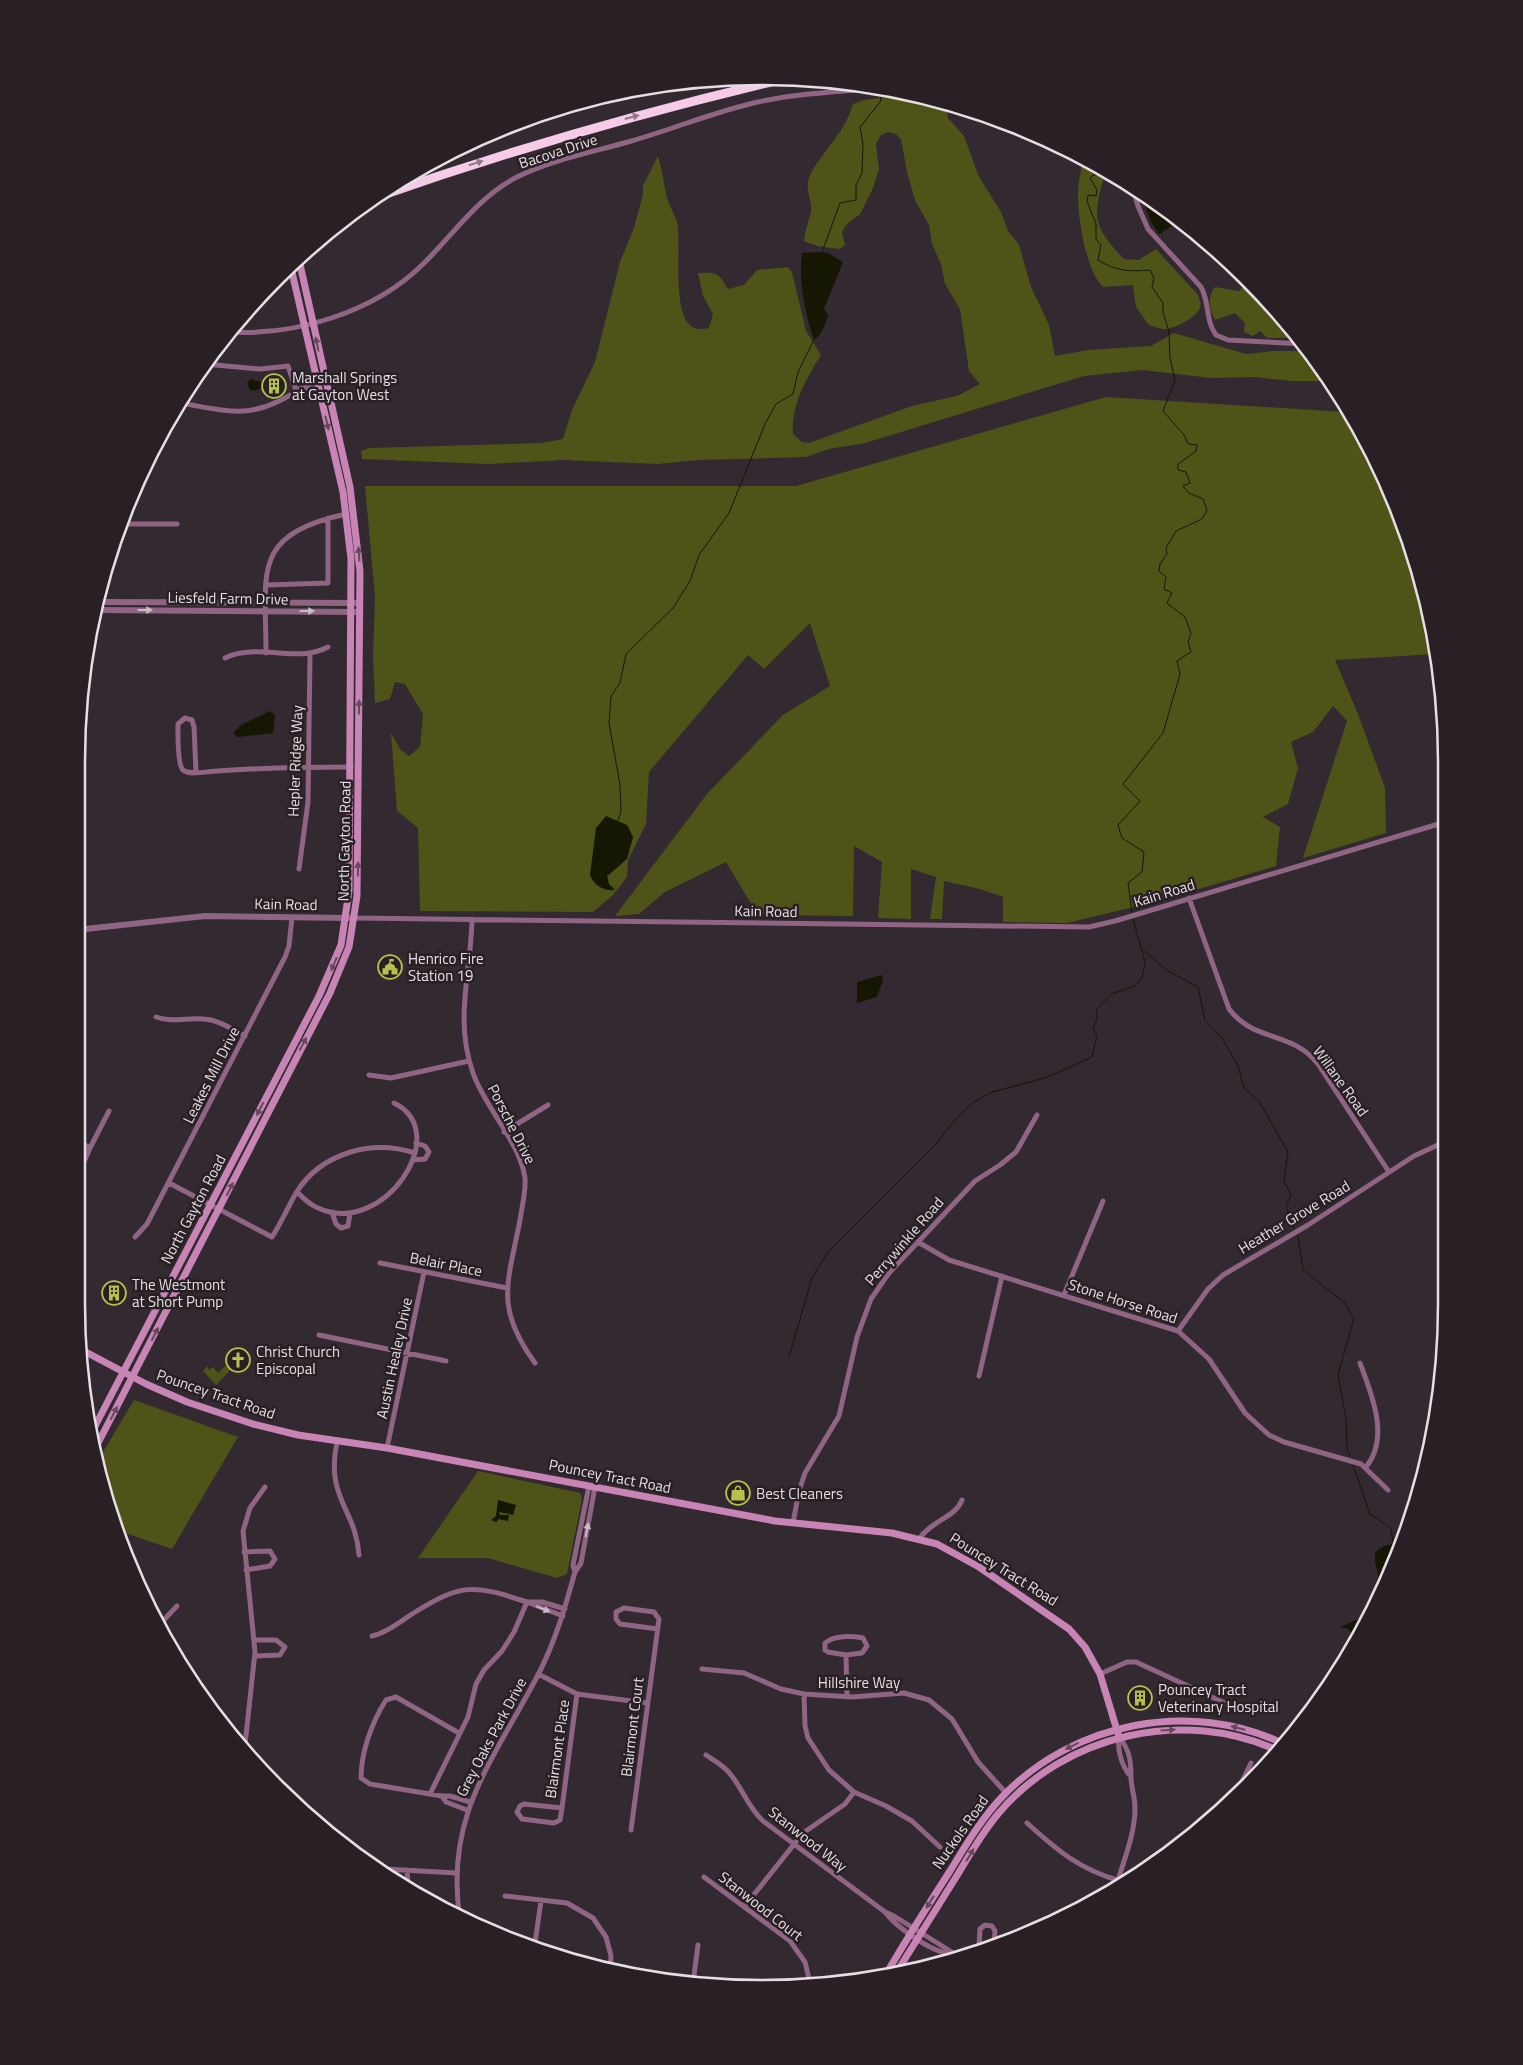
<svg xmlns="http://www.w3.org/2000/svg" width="1523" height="2065" font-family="'Titillium Web',sans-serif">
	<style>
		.green { fill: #4e5418; fill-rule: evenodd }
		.water { fill: #151703 }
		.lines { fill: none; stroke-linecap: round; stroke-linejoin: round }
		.stream { stroke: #151703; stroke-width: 1 }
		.minor { stroke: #8f6583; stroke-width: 5 }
		.tertiary { stroke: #8f6583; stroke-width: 6 }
		.secondary { stroke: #c784b5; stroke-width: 7 }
		.motorway { stroke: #f5cbe8; stroke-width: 9 }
		.oneway { fill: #8f7687 }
		.oneway2 { fill: #68485f }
		.oneway3 { fill: #cbbac6 }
		.labels { text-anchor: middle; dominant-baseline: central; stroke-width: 5; stroke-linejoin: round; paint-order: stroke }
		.street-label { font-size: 15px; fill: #e5dfe3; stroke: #292026 }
		.poi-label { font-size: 15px; fill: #e5dfe3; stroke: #292026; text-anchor: start }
		.rim { fill: none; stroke: #e5dfe3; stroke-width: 2.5 }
	</style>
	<rect width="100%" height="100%" fill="#332930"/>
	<path class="green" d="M904,95L950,105L947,110L948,118L964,136L979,177L1001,212L1008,231L1019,245L1031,287L1049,325L1055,356L1088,350L1151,346L1174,333L1246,354L1274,351H1309L1326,381H1291L1255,377L1211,378L1143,370L1084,376L865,443L829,449L806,457L699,460L658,464L563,460L489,464L362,459L361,451L369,448L542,443L563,439L572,410L595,362L620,262L634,228L643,194V186L658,156C662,169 663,180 666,193C667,203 674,212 677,222C682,242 669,326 698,329C701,330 706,328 709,328L713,314L703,296L698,273C718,272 718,273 728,289L744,285L757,270L788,267L792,272L806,331L821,355C806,379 791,405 793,434L802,442L809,443L912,406L957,396L980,384L969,371L960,309L945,284L941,264L932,244L929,225L915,200L907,172L901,139L896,134L889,132L881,135L876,144L879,169L873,188L860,214L846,225L842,232L845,245L840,249C829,248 813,246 804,241C805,230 809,221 811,211C812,197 803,190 811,173C825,148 844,134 853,104L864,100Z
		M1082,158L1106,169C1094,214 1089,223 1124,259L1139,260L1156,249L1198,295C1200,300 1202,305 1199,310C1193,319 1174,329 1164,329C1159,329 1153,326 1149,325L1136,307L1133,285L1103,287C1086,271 1077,216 1078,192C1078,181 1082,170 1082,158Z
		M1250,285L1302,341L1287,338H1267L1260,331L1253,336L1244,332L1245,323L1235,313L1215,320C1209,310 1207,297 1215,287L1239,291L1244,286Z
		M1106,397L1344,412L1394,499L1436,654L1335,660L1358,714L1385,788L1386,833L1303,858L1347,721L1333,706L1313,732L1291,742L1298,768L1288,804L1263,817L1280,827L1276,866L1155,902L1067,923L1003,922V897L980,889L944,881L942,919H930L936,877L911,869V919L878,918L882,862L854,846L853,916L758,915L726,862L665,892L639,914L615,916L707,794L783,715L830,686L810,623L764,669L748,655L649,772L646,824L628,860L627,877L613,895L593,912L420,911L418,828L397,811L391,733L400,749L409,756L420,747L423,714L405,684L395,682L390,699L375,703L373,657L375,597L365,486H796ZM627,825L633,837L627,859L607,876L609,884L614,889L590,875Z
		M207,1366L209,1370L213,1367L218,1373L225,1366L231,1369L216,1385L203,1371Z
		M134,1400L238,1437L172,1549L116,1530L100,1481L97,1462Z
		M478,1471L580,1493L582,1499L567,1574L557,1578L488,1558H418Z"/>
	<path class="water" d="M1141,195L1193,232L1192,236L1177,223L1159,234L1151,222Z
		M818,252L828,253L843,262L824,309L828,316C825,324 822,335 814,340C805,312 798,282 802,253Z
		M251,379L261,382L263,387L255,391L250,390L247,383Z
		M270,711L275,715L273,733L238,737L233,733L241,725Z
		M606,816L627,825L633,837L627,859L607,876L609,884L615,890C604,891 594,886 590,875L596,828Z
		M882,975L883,980L877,997L857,1003V982Z
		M498,1500L516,1505L513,1515L499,1512L500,1515H509L508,1521L499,1519L496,1522L491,1520L496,1516Z
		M1400,1542L1376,1607L1352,1643L1348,1645L1352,1634L1348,1629L1340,1627L1361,1618L1381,1589L1375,1561V1552L1384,1546Z"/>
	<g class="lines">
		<path class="stream" d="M1095,164L1099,169L1097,175H1093L1090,178L1097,190L1096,196L1088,195L1087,201L1096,224V239L1101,245L1098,260C1116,271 1129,272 1150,270L1154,278L1152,287L1163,303V312L1169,332L1170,358L1175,380L1163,411L1184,435L1188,444L1197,445L1196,451L1178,464V470L1186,472L1190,483L1183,486L1189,493L1203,499L1207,510L1202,519L1176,531L1166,548L1167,554L1160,564L1159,571L1166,577L1164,589L1172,593L1167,603L1185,617L1191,633L1188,642L1191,652L1177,661L1180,674L1163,733L1123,784L1140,801L1118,825L1122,838L1144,852L1142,872L1128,883L1132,912
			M822,252L840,203L856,200V185L862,173L863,144L860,127L880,102L883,92
			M618,820L621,812L620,785L609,723L611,696L620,683L626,654L673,608L690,581L699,555L729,513L765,424L776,404L793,394L798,372L814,340
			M1143,950L1168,971L1198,987L1205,1020L1222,1038L1238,1066L1244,1088L1259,1101L1288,1152L1284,1181L1291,1195L1286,1206L1294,1229
			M1298,1236L1303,1270L1344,1302L1354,1319L1338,1374L1346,1420L1347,1448L1350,1456
			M789,1357L812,1278L828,1252L937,1143L953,1122L972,1103L992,1092L1045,1078L1092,1057L1097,1036L1093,1029L1097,1020L1096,1010L1111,994L1135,986L1142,978L1145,962L1133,919
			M1353,1465L1370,1514L1391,1528L1393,1543"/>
		<path class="minor" d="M1133,189L1138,206L1148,229L1201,287C1210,303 1205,320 1216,335L1228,340L1305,344
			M229,332C296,336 375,312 423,264C454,234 477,198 517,177C551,160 592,152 628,142C671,130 716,111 758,102C797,93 839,92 878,88
			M205,364L260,369L288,366L296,390
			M296,390L318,384
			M293,393L297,395L319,389
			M180,403C218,409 243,419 279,401C285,398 292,395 296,390
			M120,524H177
			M266,585L328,583V518
			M266,653C266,571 251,535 346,514
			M225,658C257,642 296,664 328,647
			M196,772L194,727L192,720L185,718L178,724C178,733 177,764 183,770C190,776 208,771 217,771C261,768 306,767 351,767
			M299,869L308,802L310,654
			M1189,898L1229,1009C1255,1043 1291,1030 1318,1064L1389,1172
			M355,918L1089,927L1115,921L1442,823
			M472,919C471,974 454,1019 473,1073C485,1108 520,1142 525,1178C526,1192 522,1206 520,1220C508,1283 494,1307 535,1363
			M156,1017C173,1023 188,1017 204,1019C219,1020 232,1029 245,1036
			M369,1075L391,1078L469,1061
			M504,1132L548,1105
			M90,1148L109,1111
			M413,1160L425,1159L429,1152L425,1146L416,1143
			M76,1180L90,1148L76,1140
			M169,1183L272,1237C281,1223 288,1207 296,1193C321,1153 371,1139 415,1153
			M297,1192C303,1198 310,1205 318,1208C384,1238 454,1132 394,1103
			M332,1212L336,1224L341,1228L348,1226L350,1213
			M135,1237L147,1224L285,957L289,946L292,917
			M918,1242L949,1260L1178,1331L1209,1359L1245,1413L1269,1435L1284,1442L1361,1464L1388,1490
			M380,1263L507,1288
			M1064,1295L1103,1201
			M1178,1331L1208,1289L1223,1275L1308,1225L1414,1156L1440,1144
			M319,1335L446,1361
			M1360,1363C1372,1395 1390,1438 1366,1467
			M979,1376L1002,1276
			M337,1442C325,1498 356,1509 359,1555
			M387,1448L424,1272
			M793,1523L799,1491L805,1473L839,1416L857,1337L871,1299L889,1273L975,1181L1000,1165L1016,1152L1037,1115
			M919,1539C932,1520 955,1518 962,1500
			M244,1552L270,1551L275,1559L270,1566L246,1570
			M575,1572L573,1565L589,1486
			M563,1616L527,1602H542L565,1609
			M160,1624L177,1606
			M372,1636C386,1633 400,1622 412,1614C462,1583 472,1584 527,1602L514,1632L502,1651L484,1670L476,1684L468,1717L430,1794
			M255,1640H276L285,1647L280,1655L255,1656
			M846,1655L828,1652L825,1650V1643C834,1635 852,1636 863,1638L867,1646L862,1653L846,1655L847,1696
			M702,1669L744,1673L781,1689L804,1694L852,1697L904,1693L929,1700L952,1719L978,1762L1006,1793
			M538,1674L577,1694L647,1703
			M1100,1674L1127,1662H1136L1242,1711
			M804,1694L805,1726L808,1738L829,1770L854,1792L886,1806L912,1821L940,1847
			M1119,1737C1117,1750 1122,1767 1131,1777
			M245,1745L255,1652L243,1531L250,1508L265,1487
			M706,1755C715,1761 725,1766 731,1775C743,1790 749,1808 763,1821L885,1912
			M1236,1794L1251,1763
			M442,1796L370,1784L361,1778C361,1752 372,1722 386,1700L396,1697L459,1733
			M562,1808L560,1820L554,1823L522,1819L517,1812L520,1806L524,1804L562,1808L577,1694
			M467,1810L446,1802L442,1796H450L470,1802
			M1027,1823C1058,1851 1079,1869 1120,1881
			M631,1830L659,1619L654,1612L624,1608L616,1612V1619L620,1624L658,1629
			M385,1869L456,1873
			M407,1870L408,1884
			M704,1877L790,1941L805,1962L810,1983
			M1118,1880C1125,1857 1135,1833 1135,1808C1135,1797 1131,1787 1131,1777C1131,1762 1130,1750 1119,1737
			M505,1896L567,1903L593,1918L606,1937L611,1956L610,1968
			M744,1907L803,1833L845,1804L854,1792
			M885,1912L894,1916L955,1954C936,1956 896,1927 885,1912Z
			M460,1919C444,1816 493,1761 538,1675C555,1642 565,1608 575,1572L581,1563L595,1487
			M979,1948L980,1929L985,1925L992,1926L995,1931L994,1944
			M534,1950L541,1901
			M693,1983L698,1945"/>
		<path class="tertiary" d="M97,602L360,603
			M96,610L360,612
			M76,930L205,916L349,918"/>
		<path class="secondary" d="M82,1350L146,1384L187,1402L253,1424L298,1435L387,1448L775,1521L892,1533L937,1544L979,1567L1069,1629L1085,1647L1100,1674L1119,1737
			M93,1430L319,996L341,945L349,891L351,559L343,492L291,268
			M95,1449L330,993L349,947L357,896L360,571L350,487L299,260
			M898,1970C918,1938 938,1906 958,1874C970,1854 982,1833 998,1814C1065,1734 1184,1707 1279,1751
			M886,1974C907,1939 928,1905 950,1871C966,1845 981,1819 1002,1797C1073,1722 1191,1699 1284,1744"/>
		<path class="motorway" d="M380,196C511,150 644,112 779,80"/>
	</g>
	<defs><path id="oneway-solid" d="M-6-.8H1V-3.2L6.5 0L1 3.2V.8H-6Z" transform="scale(1.25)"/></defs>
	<g class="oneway">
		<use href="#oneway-solid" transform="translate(632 117) rotate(-15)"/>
		<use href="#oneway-solid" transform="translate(476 163) rotate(-18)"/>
	</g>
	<g class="oneway2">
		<use href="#oneway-solid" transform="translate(317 344) rotate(-102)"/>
		<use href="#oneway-solid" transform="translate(327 423) rotate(77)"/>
		<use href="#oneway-solid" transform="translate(359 554) rotate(-94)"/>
		<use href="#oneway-solid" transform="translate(359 707) rotate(-89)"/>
		<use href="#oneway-solid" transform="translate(358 869) rotate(-89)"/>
		<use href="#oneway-solid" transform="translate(334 964) rotate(112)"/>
		<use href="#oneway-solid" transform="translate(303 1044) rotate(-62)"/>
		<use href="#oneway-solid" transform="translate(260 1109) rotate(117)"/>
		<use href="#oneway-solid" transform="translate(230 1189) rotate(-63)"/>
		<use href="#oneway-solid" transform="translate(155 1334) rotate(-63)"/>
		<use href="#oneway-solid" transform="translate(114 1413) rotate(-63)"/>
		<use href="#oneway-solid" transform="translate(1238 1728) rotate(-166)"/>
		<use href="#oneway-solid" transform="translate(1168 1730) rotate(-3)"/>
		<use href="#oneway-solid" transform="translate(1072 1746) rotate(154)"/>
		<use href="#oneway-solid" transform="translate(970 1855) rotate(-58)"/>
		<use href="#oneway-solid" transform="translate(930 1902) rotate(122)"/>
	</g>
	<g class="oneway3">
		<use href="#oneway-solid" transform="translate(145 610)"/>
		<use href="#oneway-solid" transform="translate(307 611)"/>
		<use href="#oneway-solid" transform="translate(587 1530) rotate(-79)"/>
		<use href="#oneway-solid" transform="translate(543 1609) rotate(22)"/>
	</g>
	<defs>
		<g id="building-ring" transform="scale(1.25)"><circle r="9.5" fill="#292026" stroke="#b4c24a" stroke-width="1.5"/><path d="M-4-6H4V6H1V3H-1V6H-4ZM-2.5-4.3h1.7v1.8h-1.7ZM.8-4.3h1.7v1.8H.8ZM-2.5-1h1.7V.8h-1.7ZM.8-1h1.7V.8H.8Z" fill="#b4c24a"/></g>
		<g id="civic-ring" transform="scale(1.25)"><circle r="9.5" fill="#292026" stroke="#b4c24a" stroke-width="1.5"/><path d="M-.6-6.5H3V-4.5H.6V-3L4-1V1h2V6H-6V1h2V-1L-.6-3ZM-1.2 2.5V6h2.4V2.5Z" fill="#b4c24a"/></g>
		<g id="church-ring" transform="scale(1.25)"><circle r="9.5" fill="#292026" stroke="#b4c24a" stroke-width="1.5"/><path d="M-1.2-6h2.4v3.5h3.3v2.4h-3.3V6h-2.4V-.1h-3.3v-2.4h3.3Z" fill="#b4c24a"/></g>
		<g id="shop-ring" transform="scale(1.25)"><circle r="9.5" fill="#292026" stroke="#b4c24a" stroke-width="1.5"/><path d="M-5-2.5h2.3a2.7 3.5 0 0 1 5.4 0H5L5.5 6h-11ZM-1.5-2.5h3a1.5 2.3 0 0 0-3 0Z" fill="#b4c24a"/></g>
	</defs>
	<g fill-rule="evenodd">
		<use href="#building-ring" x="274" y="386"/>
		<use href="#civic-ring" x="390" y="967"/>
		<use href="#building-ring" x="114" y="1293"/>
		<use href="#church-ring" x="238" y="1360"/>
		<use href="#shop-ring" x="738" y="1493"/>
		<use href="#building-ring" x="1140" y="1698"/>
	</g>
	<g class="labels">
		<g class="street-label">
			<text transform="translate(558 151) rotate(-18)">Bacova Drive</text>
			<text transform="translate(228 598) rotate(1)">Liesfeld Farm Drive</text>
			<text transform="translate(295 761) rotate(-88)">Hepler Ridge Way</text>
			<text transform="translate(344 841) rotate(-89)">North Gayton Road</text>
			<text transform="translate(1164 893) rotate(-17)">Kain Road</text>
			<text transform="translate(286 904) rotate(1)">Kain Road</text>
			<text transform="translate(766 911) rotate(1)">Kain Road</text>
			<text transform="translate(211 1075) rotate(-63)">Leakes Mill Drive</text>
			<text transform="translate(1341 1081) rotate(54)">Willane Road</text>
			<text transform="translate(512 1124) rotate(63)">Porsche Drive</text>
			<text transform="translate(193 1209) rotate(-62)">North Gayton Road</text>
			<text transform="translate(1294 1217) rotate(-31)">Heather Grove Road</text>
			<text transform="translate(904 1241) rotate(-49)">Perrywinkle Road</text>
			<text transform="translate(446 1264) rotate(11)">Belair Place</text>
			<text transform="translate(1123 1301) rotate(18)">Stone Horse Road</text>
			<text transform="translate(394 1358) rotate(-78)">Austin Healey Drive</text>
			<text transform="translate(216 1394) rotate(19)">Pouncey Tract Road</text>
			<text transform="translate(610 1476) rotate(11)">Pouncey Tract Road</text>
			<text transform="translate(1004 1569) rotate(32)">Pouncey Tract Road</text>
			<text x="859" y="1682">Hillshire Way</text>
			<text transform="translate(632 1727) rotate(-83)">Blairmont Court</text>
			<text transform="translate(491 1737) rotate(-62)">Grey Oaks Park Drive</text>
			<text transform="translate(557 1749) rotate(-82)">Blairmont Place</text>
			<text transform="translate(960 1832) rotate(-55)">Nuckols Road</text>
			<text transform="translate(808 1839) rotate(38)">Stanwood Way</text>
			<text transform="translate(761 1906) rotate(38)">Stanwood Court</text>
		</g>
		<g class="poi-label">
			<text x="292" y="377">Marshall Springs<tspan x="292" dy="17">at Gayton West</tspan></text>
			<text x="408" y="958">Henrico Fire<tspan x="408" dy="17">Station 19</tspan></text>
			<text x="132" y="1284">The Westmont<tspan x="132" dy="17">at Short Pump</tspan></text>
			<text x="256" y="1351">Christ Church<tspan x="256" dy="17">Episcopal</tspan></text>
			<text x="756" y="1493">Best Cleaners</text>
			<text x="1158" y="1689">Pouncey Tract<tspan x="1158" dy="17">Veterinary Hospital</tspan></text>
		</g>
	</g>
	<path d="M0 0H1523V2065H0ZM761 85H762A676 676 0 0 1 1438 761V1304A676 676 0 0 1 762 1980H761A676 676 0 0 1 85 1304V761A676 676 0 0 1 761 85Z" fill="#292026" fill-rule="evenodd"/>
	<path class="rim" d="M761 85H762A676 676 0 0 1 1438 761V1304A676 676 0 0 1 762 1980H761A676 676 0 0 1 85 1304V761A676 676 0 0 1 761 85Z"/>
</svg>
